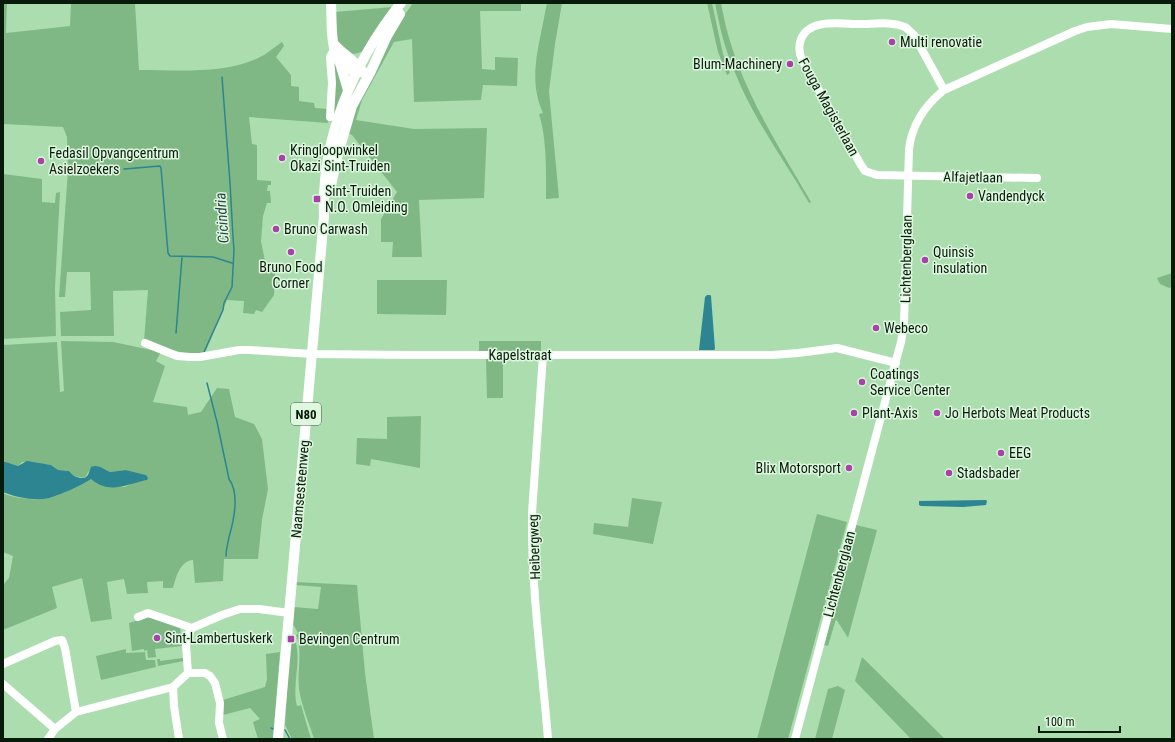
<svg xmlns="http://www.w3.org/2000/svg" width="1175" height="742" font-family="'Roboto Condensed',sans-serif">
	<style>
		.green { fill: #80b885 }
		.water { fill: #2c8590 }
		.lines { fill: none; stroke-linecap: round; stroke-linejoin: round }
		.stream { stroke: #2c8590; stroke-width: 1.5 }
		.minor { stroke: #fff; stroke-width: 8 }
		.major { stroke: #fff; stroke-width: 10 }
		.poi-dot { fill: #a642a8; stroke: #def7df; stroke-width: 1.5 }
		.labels { text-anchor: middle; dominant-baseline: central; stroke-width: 3; stroke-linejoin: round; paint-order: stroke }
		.shield { fill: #def7df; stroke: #485d4a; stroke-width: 1 }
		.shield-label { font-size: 13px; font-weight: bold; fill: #081b0a }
		.poi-label { font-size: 14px; fill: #081b0a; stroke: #def7df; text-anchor: start }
		.street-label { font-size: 14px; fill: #081b0a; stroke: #def7df }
		.water-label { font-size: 15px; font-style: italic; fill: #2a4549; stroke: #def7df }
	</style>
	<rect width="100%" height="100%" fill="#abddaf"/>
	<path class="green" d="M3,3H7L6,33L70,26L71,3H135L139,70C179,70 229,75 264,55C270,51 276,46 282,42L284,46L276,57L291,75V86L299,87V101L314,103L315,108L329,109L328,123L249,117L252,144L257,145V180L271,181V185H268L267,191H270L271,203H267L263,216L261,241L267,271H275L274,295L262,312L256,310L254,314L243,313L244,301L227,300L206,351C194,360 158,345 144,341L148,290L113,291L114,336H61L60,312L91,310L90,272H67L65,297H59L68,170L67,137L63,127L3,124Z
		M413,3H521V11H480L482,69L495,70V57L518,58L517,86L483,85L481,100L414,102L412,39L394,42L362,100L356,120L414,129L487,128L484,198L419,200L422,257H392L393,242H381V219L397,192L352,135L347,133L360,96L400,21Z
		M547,3H562L555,44L549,91L559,198L546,199C546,172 547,139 539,114L543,113C530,85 536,57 542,28C544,19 545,11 547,3Z
		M707,3H712L723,54L730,73L727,75L718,52Z
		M715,3H721C734,79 773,136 811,202L809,203C782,156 749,113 731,62C723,43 719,23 715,3Z
		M392,7L364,50C354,57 347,53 338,46L335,12Z
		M333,57L345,89L331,127L334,82Z
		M3,174L42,179V202L55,203L56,193L60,192L55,288L56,336L3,339Z
		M1172,273V287L1169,288L1160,284L1157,278Z
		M377,280H447L446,315L377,314Z
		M61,341L113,342L161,352L156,361L165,366L153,402L187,407L188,415L201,412L217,388L229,389L235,417L254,424L262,439L268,489L262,520L258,559H224L223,581L195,583L193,560C180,561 176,577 173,588H163V581L147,582L148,593L127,594L124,579L107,582L112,619L91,622L82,578L52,587L57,608L3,630V585L9,578L13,556L3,552V493C13,498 31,500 43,499C52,499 83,485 91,479L125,487L131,483L147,480L146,475L126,470L110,472C96,465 93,462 85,478L74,476L69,471L58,470L51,465L22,462L18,466L6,462H3V345L57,342L60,392L64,391Z
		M479,341H541V351L479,352Z
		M486,359H503V398H487Z
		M421,416L420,468L371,459L370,466L356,464L357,438L387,439V417Z
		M632,498L662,502L653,544L593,534L594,523L628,527Z
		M817,514L847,522L788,739H757Z
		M856,525L877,530L848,638L836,619L828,646L824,645Z
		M295,582L357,585L365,673L374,739H314C309,722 301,705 299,688C297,670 303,652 296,635L298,633L293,624L294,607L318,609L321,587L295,585Z
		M148,617L180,627L182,646L155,649L156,657L148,658L147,650L144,651V649L132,651L129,623Z
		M293,636C304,655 291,684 297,706L301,705L311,739H292L285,725L290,640Z
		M126,649V653L145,652L146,660H155L156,667L101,680L96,656Z
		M280,652L273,739H258L253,722L260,719L250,708L223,715V700L265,687L267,679L266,654Z
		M862,657L945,739H911L855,681Z
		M183,658L184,661L158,666L157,659H160V661Z
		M838,686L845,690L832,739H815L828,689Z"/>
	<path class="water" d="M707,295H710L711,296L715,349L714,350H699L705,297Z
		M27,461L51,465L58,470L69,471L74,476L80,478H85L88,475L91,467C98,464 103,469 110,472L126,470L146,475L148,478L147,480C126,484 110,495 91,479C83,485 52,499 43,499C30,500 15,497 3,492V462H6L18,466Z
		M986,500L987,501L986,505L963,507L921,506L919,505V501Z"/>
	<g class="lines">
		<path class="stream" d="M124,169L160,166L161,168L168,253L170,256L213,257L232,263
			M176,333L182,257
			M204,352L223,310L224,303L232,287L234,250L233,237L230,183L222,77
			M207,383L217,422L229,479C240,494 234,520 229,537C228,544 226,548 226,556
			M271,728L273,729
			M285,730L290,739"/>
		<path class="minor" d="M944,90L914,35C911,32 908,29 905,27C891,21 874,24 859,24C841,24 810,18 801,39C798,47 799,53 802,60L861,165L865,171L877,175L1037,178
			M330,117L332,83L330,57L332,53L338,49
			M145,343L177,356L190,357H200L239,350H250L312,354L411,355H772L798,353L837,348L896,363
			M543,355L532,513C531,589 542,664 548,739
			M138,617L148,613L192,628
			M3,664L55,641L62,640L65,648L76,712
			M188,673H205L210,676L215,683L220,703L219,723L223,739
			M3,684L55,729
			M173,687L174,706L179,739
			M48,739L55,729L76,712L173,687L188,673L186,645L187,636L192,628L222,615L240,609H259L289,613
			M795,739L901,342L904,324L909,149C912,124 924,106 944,90L1075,31L1087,27L1111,24L1172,29"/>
		<path class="major" d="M331,3C332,19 330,50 340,63C344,67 351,70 356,72L362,70
			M334,44C341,53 359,63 361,72
			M340,63L348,90
			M331,186L336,161L352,106L371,71L387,36L400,14
			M278,739L324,216C321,138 353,63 401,3"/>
	</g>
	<g class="poi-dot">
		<circle cx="892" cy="42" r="4"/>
		<circle cx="790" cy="64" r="4"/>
		<circle cx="282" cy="158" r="4"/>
		<circle cx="41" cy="161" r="4"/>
		<circle cx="970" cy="196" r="4"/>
		<rect x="313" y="195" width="8" height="8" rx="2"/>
		<circle cx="276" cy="229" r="4"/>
		<circle cx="291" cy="252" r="4"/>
		<circle cx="925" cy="260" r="4"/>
		<circle cx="876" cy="328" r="4"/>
		<circle cx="862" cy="382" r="4"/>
		<circle cx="854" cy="413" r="4"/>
		<circle cx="937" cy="413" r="4"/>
		<circle cx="1001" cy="453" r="4"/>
		<circle cx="849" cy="468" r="4"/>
		<circle cx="949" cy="473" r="4"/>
		<circle cx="157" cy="638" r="4"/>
		<rect x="287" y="635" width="8" height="8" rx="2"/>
	</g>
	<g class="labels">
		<rect class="shield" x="291" y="403" width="30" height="22" rx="3"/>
		<g class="shield-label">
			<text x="306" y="414">N80</text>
		</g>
		<g class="poi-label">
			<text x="900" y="42">Multi renovatie</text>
			<text x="782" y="64" text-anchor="end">Blum-Machinery</text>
			<text x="290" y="150">Kringloopwinkel<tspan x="290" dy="16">Okazi Sint-Truiden</tspan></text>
			<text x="49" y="153">Fedasil Opvangcentrum<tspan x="49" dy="16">Asielzoekers</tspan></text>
			<text x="325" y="191">Sint-Truiden<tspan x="325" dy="16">N.O. Omleiding</tspan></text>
			<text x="978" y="196">Vandendyck</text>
			<text x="284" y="229">Bruno Carwash</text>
			<text x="933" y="252">Quinsis<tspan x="933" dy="16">insulation</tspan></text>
			<text x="291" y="267" text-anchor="middle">Bruno Food<tspan x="291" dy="16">Corner</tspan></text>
			<text x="884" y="328">Webeco</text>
			<text x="870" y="374">Coatings<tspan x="870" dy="16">Service Center</tspan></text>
			<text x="862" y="413">Plant-Axis</text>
			<text x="945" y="413">Jo Herbots Meat Products</text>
			<text x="1009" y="453">EEG</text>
			<text x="841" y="468" text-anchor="end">Blix Motorsport</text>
			<text x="957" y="473">Stadsbader</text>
			<text x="165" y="638">Sint-Lambertuskerk</text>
			<text x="299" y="639">Bevingen Centrum</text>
		</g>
		<g class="street-label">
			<text transform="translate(829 107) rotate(61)">Fouga Magisterlaan</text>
			<text transform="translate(973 177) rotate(1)">Alfajetlaan</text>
			<text transform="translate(906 259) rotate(-89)">Lichtenberglaan</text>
			<text x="520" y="355">Kapelstraat</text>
			<text transform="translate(300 489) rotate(-85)">Naamsesteenweg</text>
			<text transform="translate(534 547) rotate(-92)">Heibergweg</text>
			<text transform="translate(839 574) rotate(-75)">Lichtenberglaan</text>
		</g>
		<g class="water-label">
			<text transform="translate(222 218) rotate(-94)">Cicindria</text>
		</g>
	</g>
	<rect width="1175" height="742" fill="none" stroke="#081b0a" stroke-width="8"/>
	<path d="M1039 726v6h81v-6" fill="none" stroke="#081b0a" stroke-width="2"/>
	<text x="1045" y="726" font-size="12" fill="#081b0a" stroke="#def7df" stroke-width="3" paint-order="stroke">100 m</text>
</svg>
